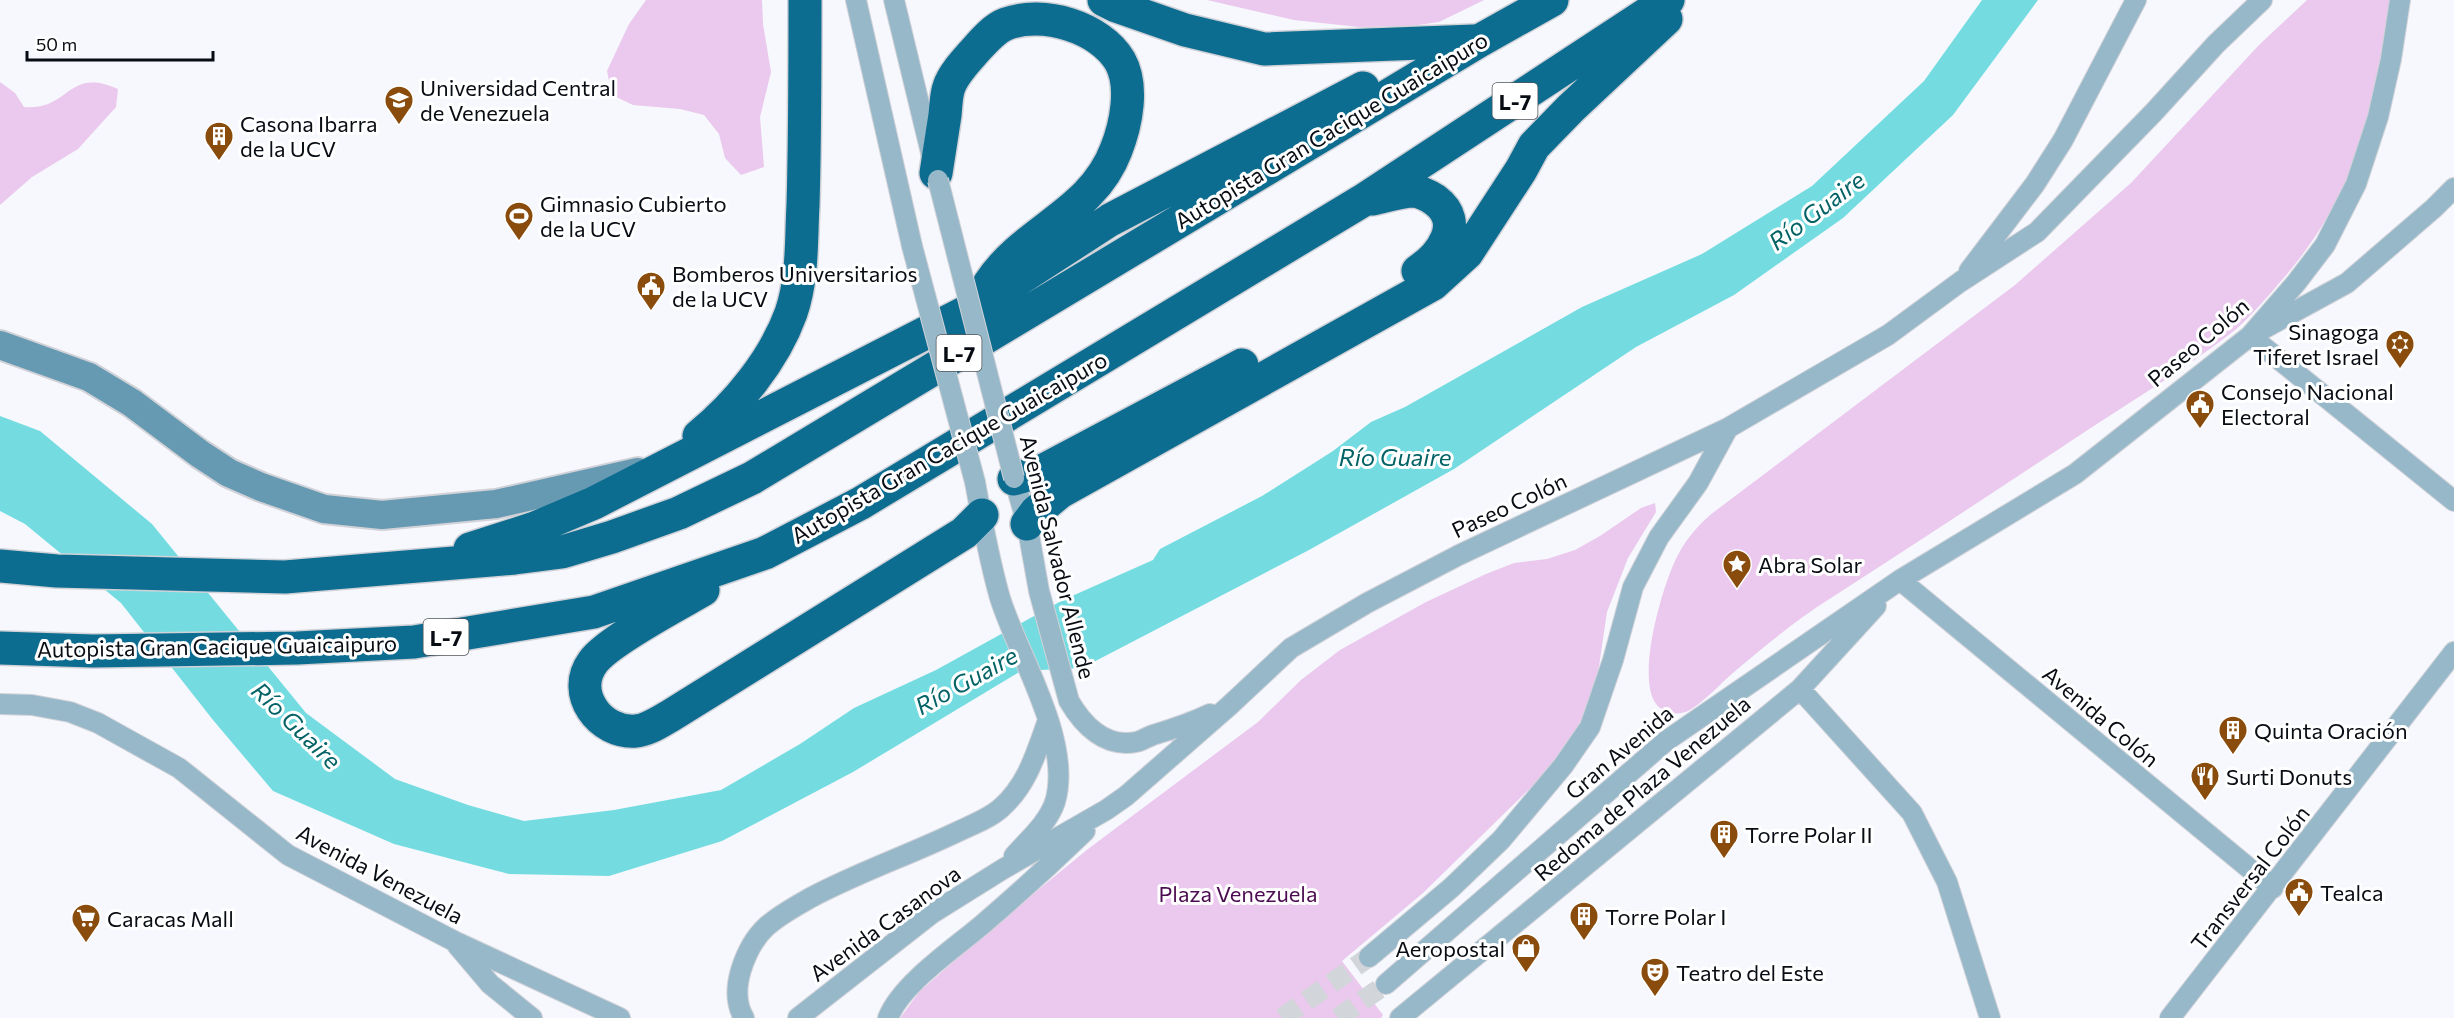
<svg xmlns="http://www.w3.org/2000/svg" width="2454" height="1018" font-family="Commissioner,sans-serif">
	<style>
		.green { fill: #ebc8ed }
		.water { fill: #74dce0 }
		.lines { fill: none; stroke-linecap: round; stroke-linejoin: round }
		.minor-tunnel { stroke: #d2d5da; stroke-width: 20; stroke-dasharray: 20 10; stroke-linecap: butt }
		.minor-casing { stroke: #d0d2d8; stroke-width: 22 }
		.secondary-casing { stroke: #d0d2d8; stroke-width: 32 }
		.motorway-casing { stroke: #d0d2d8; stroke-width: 36 }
		.minor { stroke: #97b8c9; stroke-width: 20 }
		.secondary { stroke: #6699b2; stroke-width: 28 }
		.motorway { stroke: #0d6d90; stroke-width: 33 }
		.minor-bridge-casing { stroke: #d0d2d8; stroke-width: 22; stroke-linecap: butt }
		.minor-bridge { stroke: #97b8c9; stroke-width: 20 }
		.labels { text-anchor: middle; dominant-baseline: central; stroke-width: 6; stroke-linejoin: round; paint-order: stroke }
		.shield { fill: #fff; stroke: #52555a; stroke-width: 1.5 }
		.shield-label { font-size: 21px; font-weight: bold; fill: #080c13 }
		.poi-label { font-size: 22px; fill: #080c13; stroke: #fff; text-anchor: start }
		.street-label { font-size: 22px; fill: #080c13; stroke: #fff }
		.park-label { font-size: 22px; fill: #4c0c51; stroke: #fff }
		.water-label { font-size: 24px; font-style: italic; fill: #026265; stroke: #fff }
	</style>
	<rect width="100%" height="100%" fill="#f6f8fd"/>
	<path class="green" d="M646,0H762L763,24L771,72L760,117L764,167L741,175L725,158L719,134L704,115L680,109L633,105L612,95L607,71L629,24Z
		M1207,0H1484L1439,22L1412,26L1359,27L1294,20Z
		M2307,0H2390C2374,105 2361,183 2292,268C2277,286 2248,321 2230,334C2182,371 2130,402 2080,435C1997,490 1915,544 1831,598C1797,619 1765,646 1734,672C1720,684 1706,700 1690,710C1681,715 1668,715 1660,708C1632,687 1663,582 1678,555C1686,539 1697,527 1710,515L2015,285L2131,183L2259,45Z
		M0,82L15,93L24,107C70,111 67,66 118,89L116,107L78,149L32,177L0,205Z
		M1655,503L1656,512L1628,558L1607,612L1593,707L1557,762L1423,893L1342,961L1383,1015L1381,1018H900L919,992L994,926L1088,849L1258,722L1301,680L1340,650L1426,602L1486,574L1514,563L1547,559L1575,550L1600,536L1641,508Z"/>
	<path class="water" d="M1982,0H2038L1953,115L1843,218L1734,295L1636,347L1454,469L1309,550L1082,668L1021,671L853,772L722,841L609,876L509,874L394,844L273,791L213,720L121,603L25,524L0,511V416L40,431L152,524L306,713L395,779L468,805L524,821L614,810L721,790L800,744L854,708L936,670L1063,600L1153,560L1160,549L1262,496L1333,451L1371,422L1405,407L1582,307L1702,254L1812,186L1924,81Z"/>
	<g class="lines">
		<path class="minor-tunnel" d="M1282,1018L1369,957
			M1338,1018L1386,984"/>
		<g class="minor-casing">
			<path id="minor" d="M856,0L912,246
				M894,0L932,157
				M1969,271L2035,184L2063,140L2136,0
				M2263,329L2347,283L2434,208L2454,188
				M2250,336L2454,501
				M1014,478L1027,524L1039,591L1069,701C1083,725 1105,748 1136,742C1142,741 1147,737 1153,735C1173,729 1191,723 1210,714
				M975,482C982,520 989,560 1000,598C1018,656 1073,741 1055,802C1048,823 1028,840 1014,856
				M1900,580L2273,888
				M1800,689L1912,813L1947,882L1990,1018
				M0,704L32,705L70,712L98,723L179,768L288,855L454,941L620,1018
				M457,945L490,984L532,1018
				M1369,957L1451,888L1501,840L1563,766L1590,727L1613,660L1633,587L1659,537L1698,483L1728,428
				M1386,984L1666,741L1900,580L2075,474L2250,336L2296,283L2325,245L2356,184L2378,117L2391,59L2400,0
				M744,1018C735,1003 736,987 741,970C746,954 753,939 766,927C779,915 796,906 812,897C859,872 909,855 957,832C972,825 990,818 1001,808C1028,784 1036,753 1048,720
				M798,1018L931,914L1003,869L1106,810L1126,796L1229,706L1291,648L1367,603L1459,555L1728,428L1888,335L1960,282L2037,232L2154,112L2216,44L2262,0
				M888,1018C901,984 955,948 983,924C1018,894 1052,863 1085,831
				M1400,1018L1800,689L1876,606
				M2170,1018L2454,652"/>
		</g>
		<g class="secondary-casing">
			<path id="secondary" d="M0,345L89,377L132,403L200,454L229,473L261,487L324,509L382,515L496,504L638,472"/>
		</g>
		<g class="motorway-casing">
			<path id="motorway" d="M1104,0L1116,6L1185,30L1264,49L1474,41
				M936,173C939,154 942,134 945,115C946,106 946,95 949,87C953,75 964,63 972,54C982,43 993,29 1006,24C1043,10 1100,27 1120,61C1134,86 1126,125 1116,150C1092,214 1024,230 989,284
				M1372,199C1386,196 1401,191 1414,191C1422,192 1429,196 1435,200C1466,223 1441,256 1418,271
				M699,436C737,405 774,360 791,313C803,278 801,241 803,205C805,137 805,68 805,0
				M1014,479L1042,471L1242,365
				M1027,524L1036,512L1060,492L1433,284L1467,253L1521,170L1534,146L1571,108L1666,19
				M470,549L535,528L594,503L974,308L1110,220L1363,88
				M0,566L57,571L285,577L515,558L562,552L612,537L679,513L752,478L1479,41L1552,0
				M703,590C677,605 608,641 593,662C570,693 600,734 636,731C648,730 659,722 670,716L964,533L982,515
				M0,648L93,651L297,648L414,642L594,612L765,553L861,503L1362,201L1668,0"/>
		</g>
		<use href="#minor" class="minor"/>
		<use href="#secondary" class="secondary"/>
		<use href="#motorway" class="motorway"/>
		<g class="minor-bridge-casing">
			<path id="minor-bridge" d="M938,180L1014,478
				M912,246L975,482"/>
		</g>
		<use href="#minor-bridge" class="minor-bridge"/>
	</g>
	<defs>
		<g id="university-pin" transform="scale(1.5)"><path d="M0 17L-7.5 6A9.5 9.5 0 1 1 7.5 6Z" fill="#894c0c" stroke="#fff"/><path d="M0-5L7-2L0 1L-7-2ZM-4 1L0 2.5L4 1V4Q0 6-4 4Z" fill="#fff"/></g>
		<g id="building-pin" transform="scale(1.5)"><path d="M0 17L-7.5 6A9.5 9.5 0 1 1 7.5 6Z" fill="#894c0c" stroke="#fff"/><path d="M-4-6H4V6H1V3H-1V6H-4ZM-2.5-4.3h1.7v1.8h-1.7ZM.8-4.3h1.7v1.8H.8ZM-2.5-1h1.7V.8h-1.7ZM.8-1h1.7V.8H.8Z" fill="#fff"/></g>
		<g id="stadium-pin" transform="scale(1.5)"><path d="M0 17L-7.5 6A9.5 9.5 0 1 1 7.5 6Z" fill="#894c0c" stroke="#fff"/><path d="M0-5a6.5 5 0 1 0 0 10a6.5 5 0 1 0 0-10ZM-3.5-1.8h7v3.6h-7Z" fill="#fff"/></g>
		<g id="civic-pin" transform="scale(1.5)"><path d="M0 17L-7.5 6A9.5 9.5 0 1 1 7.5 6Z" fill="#894c0c" stroke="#fff"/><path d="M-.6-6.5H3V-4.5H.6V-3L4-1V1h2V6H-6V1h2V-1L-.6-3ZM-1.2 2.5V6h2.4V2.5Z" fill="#fff"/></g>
		<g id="synagogue-pin" transform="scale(1.5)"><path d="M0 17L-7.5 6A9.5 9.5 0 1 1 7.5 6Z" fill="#894c0c" stroke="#fff"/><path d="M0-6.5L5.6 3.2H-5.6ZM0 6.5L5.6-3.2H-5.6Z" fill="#fff"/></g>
		<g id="sight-pin" transform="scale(1.5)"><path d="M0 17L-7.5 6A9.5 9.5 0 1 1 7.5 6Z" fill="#894c0c" stroke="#fff"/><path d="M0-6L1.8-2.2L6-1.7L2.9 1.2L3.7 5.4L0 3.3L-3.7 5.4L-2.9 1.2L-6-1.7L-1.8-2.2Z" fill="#fff"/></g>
		<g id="restaurant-pin" transform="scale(1.5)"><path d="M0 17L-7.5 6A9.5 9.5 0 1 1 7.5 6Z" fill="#894c0c" stroke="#fff"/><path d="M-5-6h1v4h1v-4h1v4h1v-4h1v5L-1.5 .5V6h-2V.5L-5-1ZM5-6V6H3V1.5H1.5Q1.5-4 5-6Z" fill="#fff"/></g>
		<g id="supermarket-pin" transform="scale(1.5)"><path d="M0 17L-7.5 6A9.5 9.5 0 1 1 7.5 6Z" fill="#894c0c" stroke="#fff"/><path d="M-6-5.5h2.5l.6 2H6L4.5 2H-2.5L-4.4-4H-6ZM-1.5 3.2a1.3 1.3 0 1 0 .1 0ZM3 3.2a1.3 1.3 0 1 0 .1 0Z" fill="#fff"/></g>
		<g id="shop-pin" transform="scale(1.5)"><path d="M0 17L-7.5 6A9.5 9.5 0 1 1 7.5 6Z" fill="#894c0c" stroke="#fff"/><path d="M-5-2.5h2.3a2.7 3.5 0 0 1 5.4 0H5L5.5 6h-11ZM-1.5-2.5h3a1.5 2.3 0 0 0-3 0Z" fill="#fff"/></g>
		<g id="theatre-pin" transform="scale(1.5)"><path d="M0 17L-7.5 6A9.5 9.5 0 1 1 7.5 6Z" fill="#894c0c" stroke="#fff"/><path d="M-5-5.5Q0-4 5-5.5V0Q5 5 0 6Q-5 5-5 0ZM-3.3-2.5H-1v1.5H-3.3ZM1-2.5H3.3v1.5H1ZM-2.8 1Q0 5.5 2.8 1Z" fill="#fff"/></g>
	</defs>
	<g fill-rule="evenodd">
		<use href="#university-pin" x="399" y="100"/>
		<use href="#building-pin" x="219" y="136"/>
		<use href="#stadium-pin" x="519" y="216"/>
		<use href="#civic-pin" x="651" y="286"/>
		<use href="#synagogue-pin" x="2400" y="344"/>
		<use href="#civic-pin" x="2200" y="404"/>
		<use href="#sight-pin" x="1737" y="564"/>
		<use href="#building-pin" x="2233" y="730"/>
		<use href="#restaurant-pin" x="2205" y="776"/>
		<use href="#building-pin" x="1724" y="834"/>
		<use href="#civic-pin" x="2299" y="892"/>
		<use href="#building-pin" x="1584" y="916"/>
		<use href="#supermarket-pin" x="86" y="918"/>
		<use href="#shop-pin" x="1526" y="948"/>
		<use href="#theatre-pin" x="1655" y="972"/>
	</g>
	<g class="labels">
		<g class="shield">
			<rect x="1492.5" y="83" width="45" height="36" rx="4.5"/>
			<rect x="936.5" y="335" width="45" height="36" rx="4.5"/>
			<rect x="423.5" y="619" width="45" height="36" rx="4.5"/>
		</g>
		<g class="shield-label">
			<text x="1515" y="101">L-7</text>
			<text x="959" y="353">L-7</text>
			<text x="446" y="637">L-7</text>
		</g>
		<g class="poi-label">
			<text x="420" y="87">Universidad Central<tspan x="420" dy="25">de Venezuela</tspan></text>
			<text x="240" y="123">Casona Ibarra<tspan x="240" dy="25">de la UCV</tspan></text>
			<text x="540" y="203">Gimnasio Cubierto<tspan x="540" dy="25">de la UCV</tspan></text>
			<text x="672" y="273">Bomberos Universitarios<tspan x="672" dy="25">de la UCV</tspan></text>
			<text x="2379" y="331" text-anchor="end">Sinagoga<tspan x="2379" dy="25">Tiferet Israel</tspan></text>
			<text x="2221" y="391">Consejo Nacional<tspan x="2221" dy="25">Electoral</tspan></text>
			<text x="1758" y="564">Abra Solar</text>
			<text x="2254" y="730">Quinta Oración</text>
			<text x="2226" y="776">Surti Donuts</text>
			<text x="1745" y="834">Torre Polar II</text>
			<text x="2320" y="892">Tealca</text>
			<text x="1605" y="916">Torre Polar I</text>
			<text x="107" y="918">Caracas Mall</text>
			<text x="1505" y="948" text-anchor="end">Aeropostal</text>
			<text x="1676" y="972">Teatro del Este</text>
		</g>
		<g class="street-label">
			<text transform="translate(1331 130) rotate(-31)">Autopista Gran Cacique Guaicaipuro</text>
			<text transform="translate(2198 342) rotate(-40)">Paseo Colón</text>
			<text transform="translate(949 447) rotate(-30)">Autopista Gran Cacique Guaicaipuro</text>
			<text transform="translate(1509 505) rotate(-25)">Paseo Colón</text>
			<text transform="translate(1058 557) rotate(76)">Avenida Salvador Allende</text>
			<text transform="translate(217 646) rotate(-1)">Autopista Gran Cacique Guaicaipuro</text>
			<text transform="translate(2101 716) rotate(40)">Avenida Colón</text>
			<text transform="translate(1619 752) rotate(-40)">Gran Avenida</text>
			<text transform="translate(1642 788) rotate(-40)">Redoma de Plaza Venezuela</text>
			<text transform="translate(380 874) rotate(28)">Avenida Venezuela</text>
			<text transform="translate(2250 878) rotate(-52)">Transversal Colón</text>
			<text transform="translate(885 923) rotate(-36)">Avenida Casanova</text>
		</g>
		<g class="park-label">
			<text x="1238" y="893">Plaza Venezuela</text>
		</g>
		<g class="water-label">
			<text transform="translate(1816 210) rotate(-37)">Río Guaire</text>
			<text x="1395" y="456">Río Guaire</text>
			<text transform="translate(966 680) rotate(-29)">Río Guaire</text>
			<text transform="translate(297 725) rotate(44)">Río Guaire</text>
		</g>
	</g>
	<path d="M27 51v9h186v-9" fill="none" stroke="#080c13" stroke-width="3"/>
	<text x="36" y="51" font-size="18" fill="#080c13" stroke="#ffffff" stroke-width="4.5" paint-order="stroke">50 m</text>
</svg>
